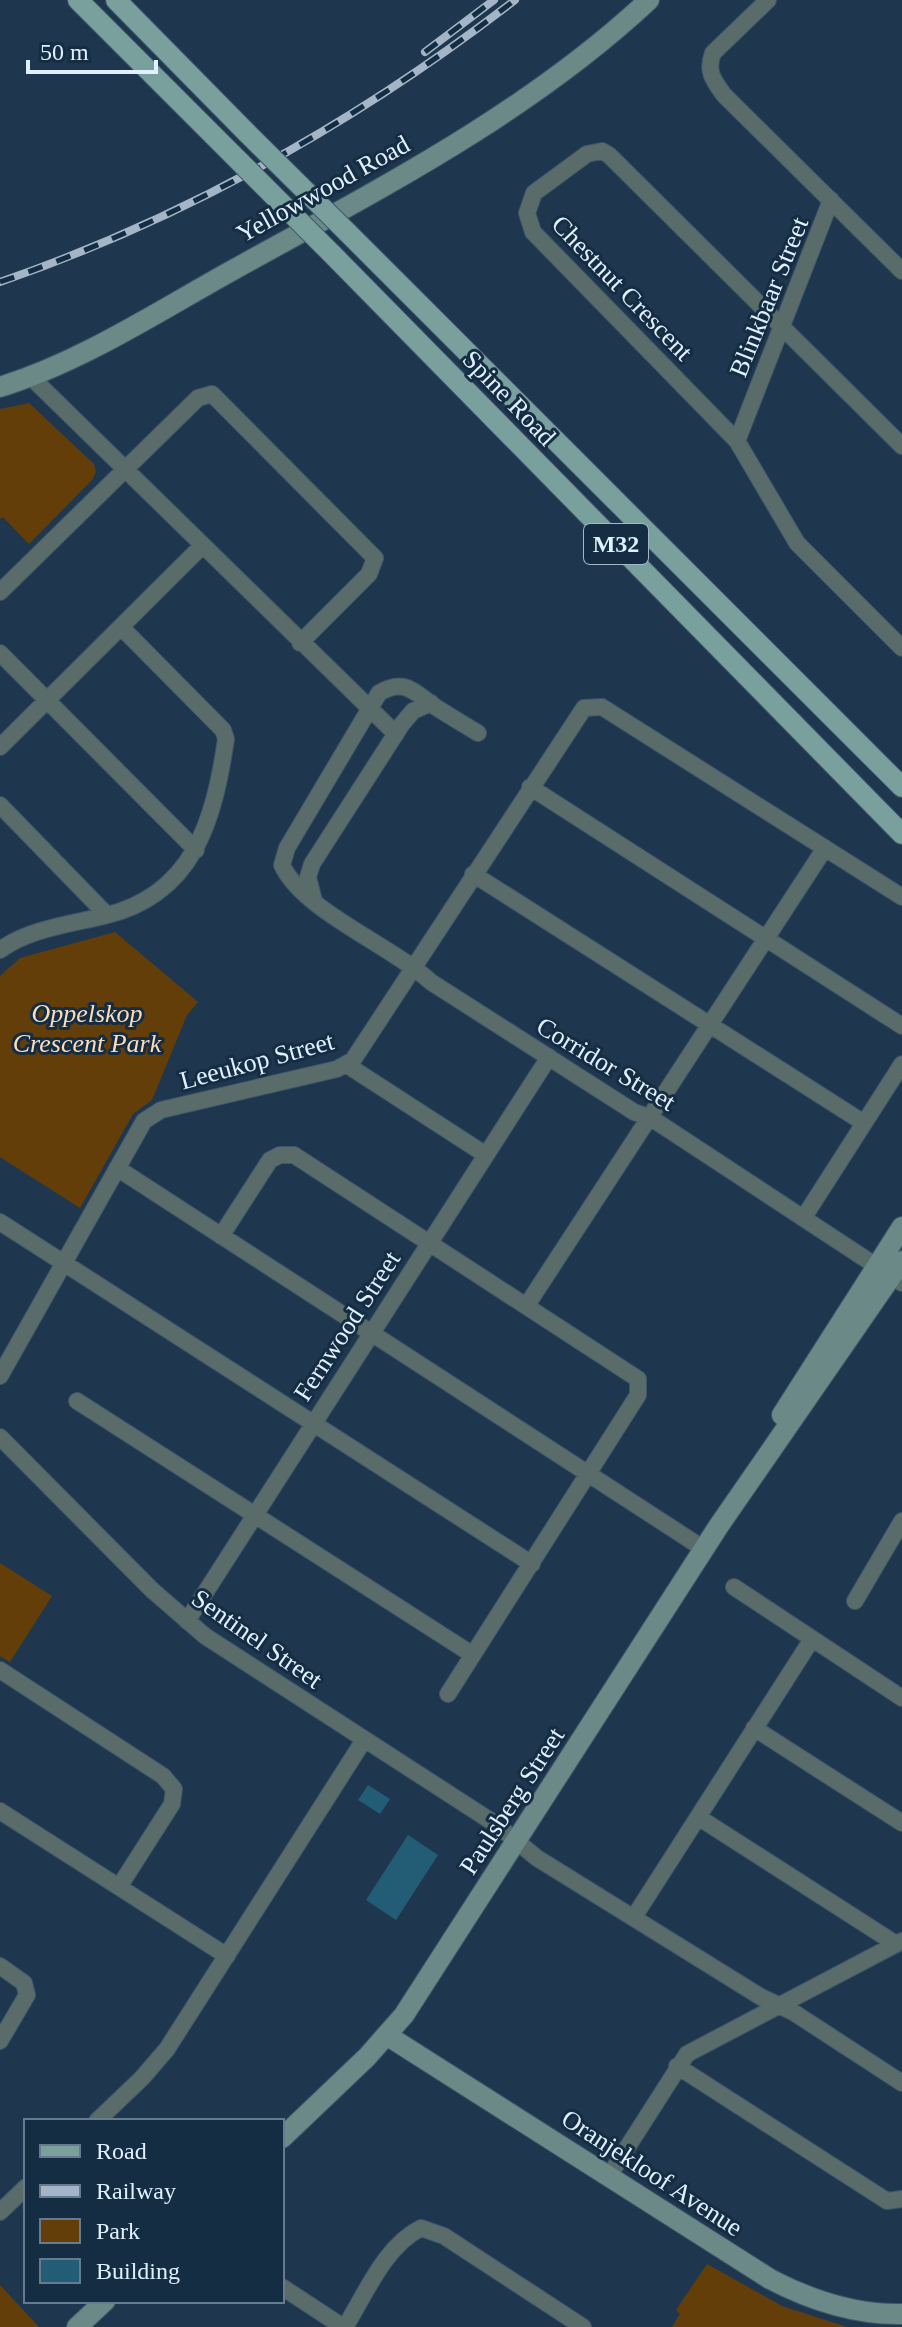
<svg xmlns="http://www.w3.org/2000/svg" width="902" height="2327" font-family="'Times New Roman',serif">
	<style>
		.green { fill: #643e09 }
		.building { fill: #225d75 }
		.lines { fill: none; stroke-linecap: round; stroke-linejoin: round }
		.street-casing { stroke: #3e556a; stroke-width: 18 }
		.secondary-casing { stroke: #3e556a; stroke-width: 22 }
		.primary-casing { stroke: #3e556a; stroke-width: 22 }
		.street { stroke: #596c6a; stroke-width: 16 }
		.secondary { stroke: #6b8986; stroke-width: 20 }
		.primary { stroke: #79a09c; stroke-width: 20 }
		.rail-casing { stroke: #a3b5c6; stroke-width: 8 }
		.rail { stroke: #152d43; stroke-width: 5; stroke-dasharray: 15; stroke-linecap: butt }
		.primary-bridge-casing { stroke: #3e556a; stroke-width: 22; stroke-linecap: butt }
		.primary-bridge { stroke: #79a09c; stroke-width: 20 }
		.labels { text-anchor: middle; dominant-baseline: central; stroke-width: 6; stroke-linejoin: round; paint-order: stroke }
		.shield { fill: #152d43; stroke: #a4b6c7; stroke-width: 2 }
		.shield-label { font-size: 24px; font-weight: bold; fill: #e1f0ff }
		.street-label { font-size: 26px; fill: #e1f0ff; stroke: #152d43 }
		.park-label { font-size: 26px; font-style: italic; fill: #fddcb8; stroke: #152d43 }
	</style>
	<rect width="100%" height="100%" fill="#1f374e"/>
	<path class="green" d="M29,403L94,464L96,472L92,480L29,544L3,517L0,519V409Z
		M115,932L198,1002L187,1015L152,1100L133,1114L80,1208L0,1157V976L20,958Z
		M0,1563L52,1596L10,1662L0,1656Z
		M707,2264L782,2306L847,2327H672L680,2314L676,2310Z
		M0,2285L39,2327H0Z"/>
	<path class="building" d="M368,1785L390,1799L380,1814L358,1800Z
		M408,1835L438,1855L396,1920L366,1900Z"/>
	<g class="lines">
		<g class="street-casing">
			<path id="street" d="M768,0L713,53C706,71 713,80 724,95L902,271
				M31,377L396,734
				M737,441L831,200
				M902,446L609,155L602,151L587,154L534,193L527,213L533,232L737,441L797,543L902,648
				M0,592L198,398L212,394L375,558L369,574L300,643
				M0,653L196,850
				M478,733C463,724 448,715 434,706C413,691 404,678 379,693L287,848L282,865C303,911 391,945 431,982L634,1112L651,1118L902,1283
				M0,747L202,546
				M530,787L902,1026
				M0,805L107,915
				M473,874L864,1123
				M314,901L308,877L312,864L402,724L413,711L431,703
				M0,950C29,929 70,924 104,916C194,895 214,820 226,739L223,730L121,627
				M347,1065L486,1155
				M117,1168L704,1549
				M804,1217L902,1064
				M0,1222L532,1564
				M221,1236L270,1160L280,1155H294L638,1379V1395L448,1694
				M527,1305L825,848
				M0,1376L144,1121L161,1110L337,1069L353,1060L584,708L602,707L902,897
				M77,1401L473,1655
				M0,1437L152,1590L205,1636L497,1825L537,1858L761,1997L793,2012L902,2083
				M734,1587L902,1698
				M855,1601L902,1521
				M187,1621L549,1057
				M0,1670L163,1776L174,1789L172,1804L119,1887
				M754,1728L902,1823
				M0,1811L227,1956
				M698,1817L896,1944
				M634,1917L812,1639
				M0,1966L24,1983L27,1995L0,2041
				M677,2066L887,2201L902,2199
				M97,2121L142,2078L167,2049L364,1740
				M609,2176L687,2054L902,1941
				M0,2212L26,2187
				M282,2287L343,2327
				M345,2327C366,2293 385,2246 421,2228L444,2236L583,2327"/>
		</g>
		<g class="secondary-casing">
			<path id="secondary" d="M0,387C83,361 157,312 233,270C377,190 527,114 649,0
				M782,1415L902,1227
				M388,2036L770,2279C812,2301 855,2315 902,2314
				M282,2138L367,2057L404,2015L718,1527L902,1261
				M77,2327L105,2301"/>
		</g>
		<g class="primary-casing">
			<path id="primary" d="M78,0L214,136
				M116,0L247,133
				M347,232L902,787
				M331,253L902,834"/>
		</g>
		<use href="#street" class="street"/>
		<use href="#secondary" class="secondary"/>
		<use href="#primary" class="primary"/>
		<g class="rail-casing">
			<path id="rail" d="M425,52L494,0
				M0,282C188,217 358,121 515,0"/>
		</g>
		<use href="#rail" class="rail"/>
		<g class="primary-bridge-casing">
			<path id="primary-bridge" d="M247,133L347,232
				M214,136L331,253"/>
		</g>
		<use href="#primary-bridge" class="primary-bridge"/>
	</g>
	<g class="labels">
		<rect class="shield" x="584" y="524" width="64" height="40" rx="6"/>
		<g class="shield-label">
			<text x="616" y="544">M32</text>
		</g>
		<g class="street-label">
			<text transform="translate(323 189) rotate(-29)">Yellowwood Road</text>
			<text transform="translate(622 288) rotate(46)">Chestnut Crescent</text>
			<text transform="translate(769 297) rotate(-68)">Blinkbaar Street</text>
			<text transform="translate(509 398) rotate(46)">Spine Road</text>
			<text transform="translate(257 1061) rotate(-15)">Leeukop Street</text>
			<text transform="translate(606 1064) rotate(31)">Corridor Street</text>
			<text transform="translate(347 1326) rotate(-57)">Fernwood Street</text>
			<text transform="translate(257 1639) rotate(35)">Sentinel Street</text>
			<text transform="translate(512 1801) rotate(-57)">Paulsberg Street</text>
			<text transform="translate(652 2173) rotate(33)">Oranjekloof Avenue</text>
		</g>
		<g class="park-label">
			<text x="87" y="1013">Oppelskop<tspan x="87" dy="30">Crescent Park</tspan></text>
		</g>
	</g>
	<rect x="24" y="2119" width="260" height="184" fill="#152d43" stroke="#677b8e" stroke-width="2"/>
	<rect x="40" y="2145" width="40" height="12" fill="#79a09c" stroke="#677b8e" stroke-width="2"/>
	<text x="96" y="2159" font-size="24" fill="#e1f0ff">Road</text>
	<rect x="40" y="2185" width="40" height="12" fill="#a3b5c6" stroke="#677b8e" stroke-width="2"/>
	<text x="96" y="2199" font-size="24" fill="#e1f0ff">Railway</text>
	<rect x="40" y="2219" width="40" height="24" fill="#643e09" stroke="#677b8e" stroke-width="2"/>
	<text x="96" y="2239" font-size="24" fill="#e1f0ff">Park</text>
	<rect x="40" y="2259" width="40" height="24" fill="#225d75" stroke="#677b8e" stroke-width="2"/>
	<text x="96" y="2279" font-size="24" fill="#e1f0ff">Building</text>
	<path d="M28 60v12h128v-12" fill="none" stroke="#e1f0ff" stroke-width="4"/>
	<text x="40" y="60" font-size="24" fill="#e1f0ff" stroke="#152d43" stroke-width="6" paint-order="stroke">50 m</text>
</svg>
